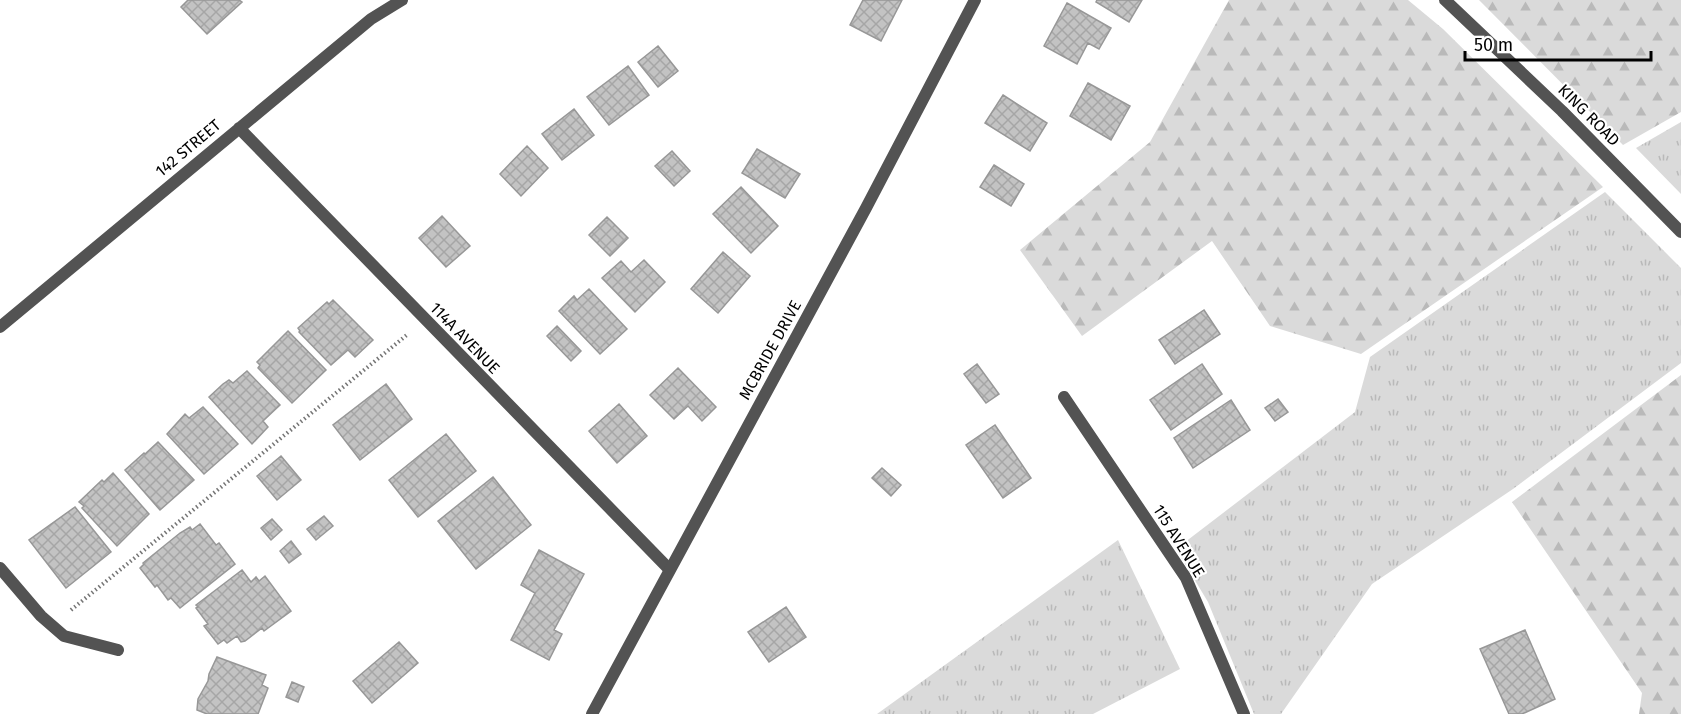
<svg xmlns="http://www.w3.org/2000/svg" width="1681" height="714" font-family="'Fira Sans',sans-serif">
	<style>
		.grass { fill: url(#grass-tufts) }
		.forest { fill: url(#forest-firs) }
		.building { fill: url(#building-cross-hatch); stroke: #979797; stroke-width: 1.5 }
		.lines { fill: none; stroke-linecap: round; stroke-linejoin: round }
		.path { stroke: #757575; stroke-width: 4; stroke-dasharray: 1.5 3; stroke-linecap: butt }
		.minor { stroke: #535353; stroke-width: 12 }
		.tertiary { stroke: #535353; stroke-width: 12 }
		.labels { text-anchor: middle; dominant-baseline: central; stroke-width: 4.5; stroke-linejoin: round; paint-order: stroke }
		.street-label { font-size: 16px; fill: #000; stroke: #fff }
	</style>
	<defs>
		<pattern id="grass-tufts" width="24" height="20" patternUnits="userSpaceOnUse" patternTransform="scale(1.5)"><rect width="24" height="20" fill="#dadada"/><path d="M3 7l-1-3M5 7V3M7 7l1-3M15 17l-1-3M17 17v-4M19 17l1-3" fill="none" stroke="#b9b9b9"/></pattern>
		<pattern id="forest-firs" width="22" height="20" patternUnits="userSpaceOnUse" patternTransform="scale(1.5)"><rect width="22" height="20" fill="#dadada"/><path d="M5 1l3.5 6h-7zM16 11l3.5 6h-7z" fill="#b9b9b9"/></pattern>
		<pattern id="building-cross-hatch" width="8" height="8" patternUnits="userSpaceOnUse" patternTransform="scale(1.5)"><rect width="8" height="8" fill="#c3c3c3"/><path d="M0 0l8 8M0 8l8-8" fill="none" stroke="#a6a6a6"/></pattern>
	</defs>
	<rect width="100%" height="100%" fill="#fff"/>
	<path class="grass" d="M1681,122V194L1636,148Z
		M1605,192L1681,268V363L1513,489L1372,584L1281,714H1254L1208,602L1176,549L1355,412L1370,357Z
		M1118,540L1180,669L1093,714H877Z"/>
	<path class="forest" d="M1229,0H1408L1443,29L1603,187L1361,354L1270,326L1212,241L1082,336L1020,250L1150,142Z
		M1479,0H1681V112L1623,145Z
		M1681,375V714H1639L1642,693L1512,502Z"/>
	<path class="building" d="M188,0H239L242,2L207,34L181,7Z
		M863,0H902L881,41L850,25Z
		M1097,0H1142L1129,22L1096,2Z
		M1067,3L1111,28L1099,49L1088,43L1077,64L1044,46Z
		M658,46L678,71L658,87L638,62Z
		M628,66L649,95L609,125L587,97Z
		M1088,83L1130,106L1111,140L1070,116Z
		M1003,95L1047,123L1030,151L985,123Z
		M574,109L594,135L562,160L542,134Z
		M527,146L548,168L521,196L500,174Z
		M757,149L800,174L785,198L742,173Z
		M672,151L690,171L674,186L655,166Z
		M994,165L1024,184L1011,206L980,187Z
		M741,187L778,226L751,253L713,214Z
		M442,216L470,246L446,267L419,238Z
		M607,217L628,238L610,256L589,235Z
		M723,252L750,276L718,313L691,289Z
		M644,260L665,282L635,312L602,278L621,261L631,272Z
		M589,289L627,329L600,354L559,311L574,296L577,300Z
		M333,300L373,340L355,357L348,350L331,365L299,332L300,331L298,328L327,302L329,304Z
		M1204,310L1220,334L1175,364L1159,340Z
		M557,326L581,351L571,361L547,336Z
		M288,331L326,370L292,403L258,368L260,365L257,362Z
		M977,364L999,394L986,403L964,374Z
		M1202,364L1222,394L1171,430L1150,400Z
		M678,368L716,407L702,421L688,406L674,419L650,395Z
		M247,371L280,405L263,421L268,427L252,444L209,397L223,384L229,380L233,383Z
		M386,384L412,419L360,460L333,425Z
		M1278,399L1288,412L1275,421L1265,408Z
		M1231,400L1250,430L1193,468L1174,438Z
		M619,404L647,436L617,463L589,431Z
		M203,407L238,444L204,474L167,434L185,414L189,418Z
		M995,425L1031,478L1003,498L966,445Z
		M446,434L476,471L418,517L389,480Z
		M158,442L194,480L160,510L125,470L144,453L145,454Z
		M281,456L301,480L277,500L257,476Z
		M882,468L901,485L891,496L872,478Z
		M113,473L149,514L117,546L82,508L84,506L79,502L102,480L104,482Z
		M493,477L531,525L476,569L438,521Z
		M75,507L111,552L66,588L29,540Z
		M324,516L333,526L316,540L307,529Z
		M272,519L282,530L271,540L261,528Z
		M200,524L216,545L219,543L235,564L180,608L171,598L168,600L157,585L155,587L140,568L144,564L143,563L180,533L190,527L192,530Z
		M291,541L301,554L289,563L280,551Z
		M539,550L584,574L554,630L562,634L549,660L511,640L535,593L521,585Z
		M242,570L251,582L256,577L259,581L265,576L291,611L264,631L262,628L245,641L241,642L237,636L227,643L224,640L218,644L204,626L208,624L196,608L198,607L196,605Z
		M786,607L806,637L769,662L748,632Z
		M1525,630L1555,699L1522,714H1509L1480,649Z
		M399,642L418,663L372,703L353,681Z
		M217,657L266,675L262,685L268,688L258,714H207L197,710L198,699L208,681L209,674Z
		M292,682L304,687L298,702L286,697Z"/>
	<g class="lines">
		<path class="path" d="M71,610L408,334"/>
		<path class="minor" d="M239,128L669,569
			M0,327L371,19L402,0
			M1064,397L1186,578L1244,714
			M0,568L41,616L64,636L118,650"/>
		<path class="tertiary" d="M1445,0L1562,111L1681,232
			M592,714L866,208L975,0"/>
	</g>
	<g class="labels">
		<g class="street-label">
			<text transform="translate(1589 115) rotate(45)">KING ROAD</text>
			<text transform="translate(188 148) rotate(-40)">142 STREET</text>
			<text transform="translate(465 338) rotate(46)">114A AVENUE</text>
			<text transform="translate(770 350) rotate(-61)">MCBRIDE DRIVE</text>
			<text transform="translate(1179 541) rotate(58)">115 AVENUE</text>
		</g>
	</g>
	<path d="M1465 51v9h186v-9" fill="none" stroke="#000000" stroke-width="3"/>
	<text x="1474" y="51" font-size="18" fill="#000000" stroke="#ffffff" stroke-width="4.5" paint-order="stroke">50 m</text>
</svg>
